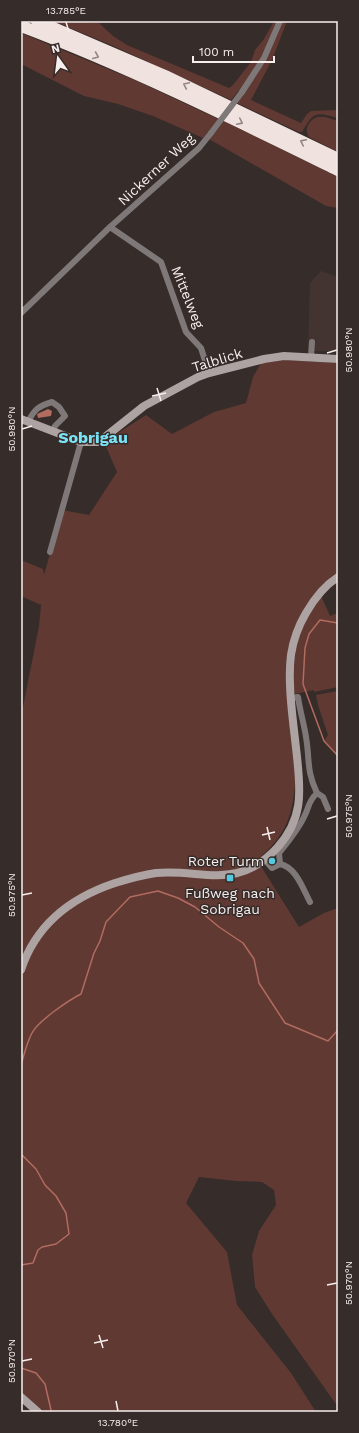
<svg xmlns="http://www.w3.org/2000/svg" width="359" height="1433" font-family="'Work Sans',sans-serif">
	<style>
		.built { fill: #443431 }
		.green { fill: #603932 }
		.water { fill: #b16b5f }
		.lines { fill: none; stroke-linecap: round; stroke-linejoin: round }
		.stream { stroke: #b16b5f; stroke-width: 1.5 }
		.street { stroke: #7e7978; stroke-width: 6 }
		.secondary { stroke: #aca3a2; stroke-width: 8 }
		.highway { stroke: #efe2df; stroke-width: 12 }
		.street-bridge { stroke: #7e7978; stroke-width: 6 }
		.oneway { stroke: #928784 }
		.ticks { fill: none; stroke: #f6efee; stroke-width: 1.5 }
		.poi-dot { fill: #55cade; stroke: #362c2a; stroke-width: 1.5 }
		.labels { text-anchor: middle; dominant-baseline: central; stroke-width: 3; stroke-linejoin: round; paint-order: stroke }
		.street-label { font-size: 14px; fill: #f6efee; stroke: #362c2a }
		.poi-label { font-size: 14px; fill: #f6efee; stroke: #362c2a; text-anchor: end }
		.quarter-label { font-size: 16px; font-weight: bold; fill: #7be3f6; stroke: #362c2a }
		.neatline { fill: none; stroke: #f6efee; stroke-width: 1.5 }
		.ticks-label { font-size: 10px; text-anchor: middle; fill: #f6efee }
	</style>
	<rect width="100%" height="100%" fill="#362c2a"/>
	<path class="built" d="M321,271L338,277V351H308L310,283Z"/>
	<path class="green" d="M53,21L99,23L113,36L127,45L229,88L233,85L251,62L255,50L264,39L274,21H278L261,57L240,91L239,90L231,100L111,45Z
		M282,21H287L272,60L251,100L301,123L307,114L311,111L338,110V118C315,112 314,111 302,132H299L237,103Z
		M21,33L137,81L218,119L203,138L153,116L118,104L84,96L21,64Z
		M318,117H325L338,121V152L309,137C303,129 310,119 318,117Z
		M224,121L338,177V208L326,206L209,139L213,134H214Z
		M286,360L338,363V574L324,583L288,654L296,775C293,814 288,834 257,860L299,927L324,913L338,908V1407L272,1314L255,1287L252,1255L259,1231L276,1205L274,1190L262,1182L236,1181L199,1177L186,1203L227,1252L237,1305L291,1373L316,1412H44L21,1392V710L23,707L39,626L41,605L21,596V560L43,569L44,575L62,510L89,515L117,472L104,442L146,415L172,434L214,412L246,403L253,377L261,363Z
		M321,596L330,616L338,613V687L314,692V690L295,694C293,686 294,678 294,669C295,639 304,621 321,596Z
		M338,691V756L324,741L328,735L318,705L316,695Z"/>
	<path class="water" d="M48,409L52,411L51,416L38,418L37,414Z"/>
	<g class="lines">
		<path class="stream" d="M338,623L320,620L309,634L305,648L303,684L324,741L338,756
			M21,1065C24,1055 27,1042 32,1033C38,1021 69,1000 81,994L94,953L100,941L106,922L130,897L158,891L178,898L195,907L219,927L243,943L254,959L259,983L285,1023L328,1041L338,1030
			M21,1154L36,1169L45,1185L56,1196L66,1213L69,1234L56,1244L42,1247L38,1250L33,1263L21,1265
			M21,1368L36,1373L45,1384L51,1410L50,1412"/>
		<path class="street" d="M242,92L264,58L280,21
			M110,227L161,262L186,332L201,348L209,373
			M21,313L110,227L199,148L211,133
			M311,357L312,342
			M28,422C34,410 38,406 52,402L59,407L65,416L55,426L53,432
			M50,552L81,442
			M317,793L323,797L328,809
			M264,859L272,868L280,864L279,853C288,842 298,830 304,817C310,806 307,803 317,793C306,770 310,760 306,737C304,724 300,711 298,697L292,698
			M280,864C296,867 303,889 310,902"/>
		<path class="secondary" d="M21,419L81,442H97L105,437L144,406L198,377L209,373L264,359L284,356L338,359
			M21,970C36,924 70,898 115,883C128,879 142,875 156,873C204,869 237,891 277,848C303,819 301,793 297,757C294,727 287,685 291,655C293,641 299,625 306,613C314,599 324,586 338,577
			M21,1397L38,1412"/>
		<path class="highway" d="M37,21L165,76L338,159
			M21,26C129,67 234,119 338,170"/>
		<path class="street-bridge" d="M211,133L242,92"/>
	</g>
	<defs><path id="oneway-chevron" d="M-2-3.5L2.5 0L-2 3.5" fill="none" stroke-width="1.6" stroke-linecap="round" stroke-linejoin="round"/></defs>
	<g class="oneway">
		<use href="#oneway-chevron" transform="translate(96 56) rotate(23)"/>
		<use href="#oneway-chevron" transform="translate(186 85) rotate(-155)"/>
		<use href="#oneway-chevron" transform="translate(240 122) rotate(26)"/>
		<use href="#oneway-chevron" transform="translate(303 142) rotate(-154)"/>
	</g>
	<path class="ticks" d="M66,22L69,32M327,353L337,350M157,388L161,401M152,396L166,393M22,429L32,426M327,819L337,816M267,827L270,840M262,835L275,832M22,895L32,893M327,1285L337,1283M99,1335L103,1348M94,1343L108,1340M22,1361L32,1359M116,1401L118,1411"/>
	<g class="poi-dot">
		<circle cx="272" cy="861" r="4"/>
		<rect x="226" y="874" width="8" height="8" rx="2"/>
	</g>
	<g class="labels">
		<g class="street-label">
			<text transform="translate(156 169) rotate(-43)">Nickerner Weg</text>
			<text transform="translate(188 297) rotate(68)">Mittelweg</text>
			<text transform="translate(217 360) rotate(-17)">Talblick</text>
		</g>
		<g class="poi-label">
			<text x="264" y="861">Roter Turm</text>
			<text x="230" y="893" text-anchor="middle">Fußweg nach<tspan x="230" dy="16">Sobrigau</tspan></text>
		</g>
		<g class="quarter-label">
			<text x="93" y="437">Sobrigau</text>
		</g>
	</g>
	<rect width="359" height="1433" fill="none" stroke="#362c2a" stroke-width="44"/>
	<g transform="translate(58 58) rotate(346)" stroke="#362c2a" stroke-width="3" paint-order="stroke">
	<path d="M0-3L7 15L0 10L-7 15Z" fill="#f6efee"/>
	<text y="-6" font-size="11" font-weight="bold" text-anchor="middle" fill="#f6efee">N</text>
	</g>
	<path d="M193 56v6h81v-6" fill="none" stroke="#f6efee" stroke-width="2"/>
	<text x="199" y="56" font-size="12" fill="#f6efee" stroke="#362c2a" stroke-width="3" paint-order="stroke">100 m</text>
	<rect x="22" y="22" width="315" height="1389" class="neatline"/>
	<g class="ticks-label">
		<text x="66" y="14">13.785°E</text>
		<text transform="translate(348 350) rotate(-90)" y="4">50.980°N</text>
		<text transform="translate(11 429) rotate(-90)" y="4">50.980°N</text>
		<text transform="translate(348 816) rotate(-90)" y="4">50.975°N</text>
		<text transform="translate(11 895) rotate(-90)" y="4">50.975°N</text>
		<text transform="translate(348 1283) rotate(-90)" y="4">50.970°N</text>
		<text transform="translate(11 1361) rotate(-90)" y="4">50.970°N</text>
		<text x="118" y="1426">13.780°E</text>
	</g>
</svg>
